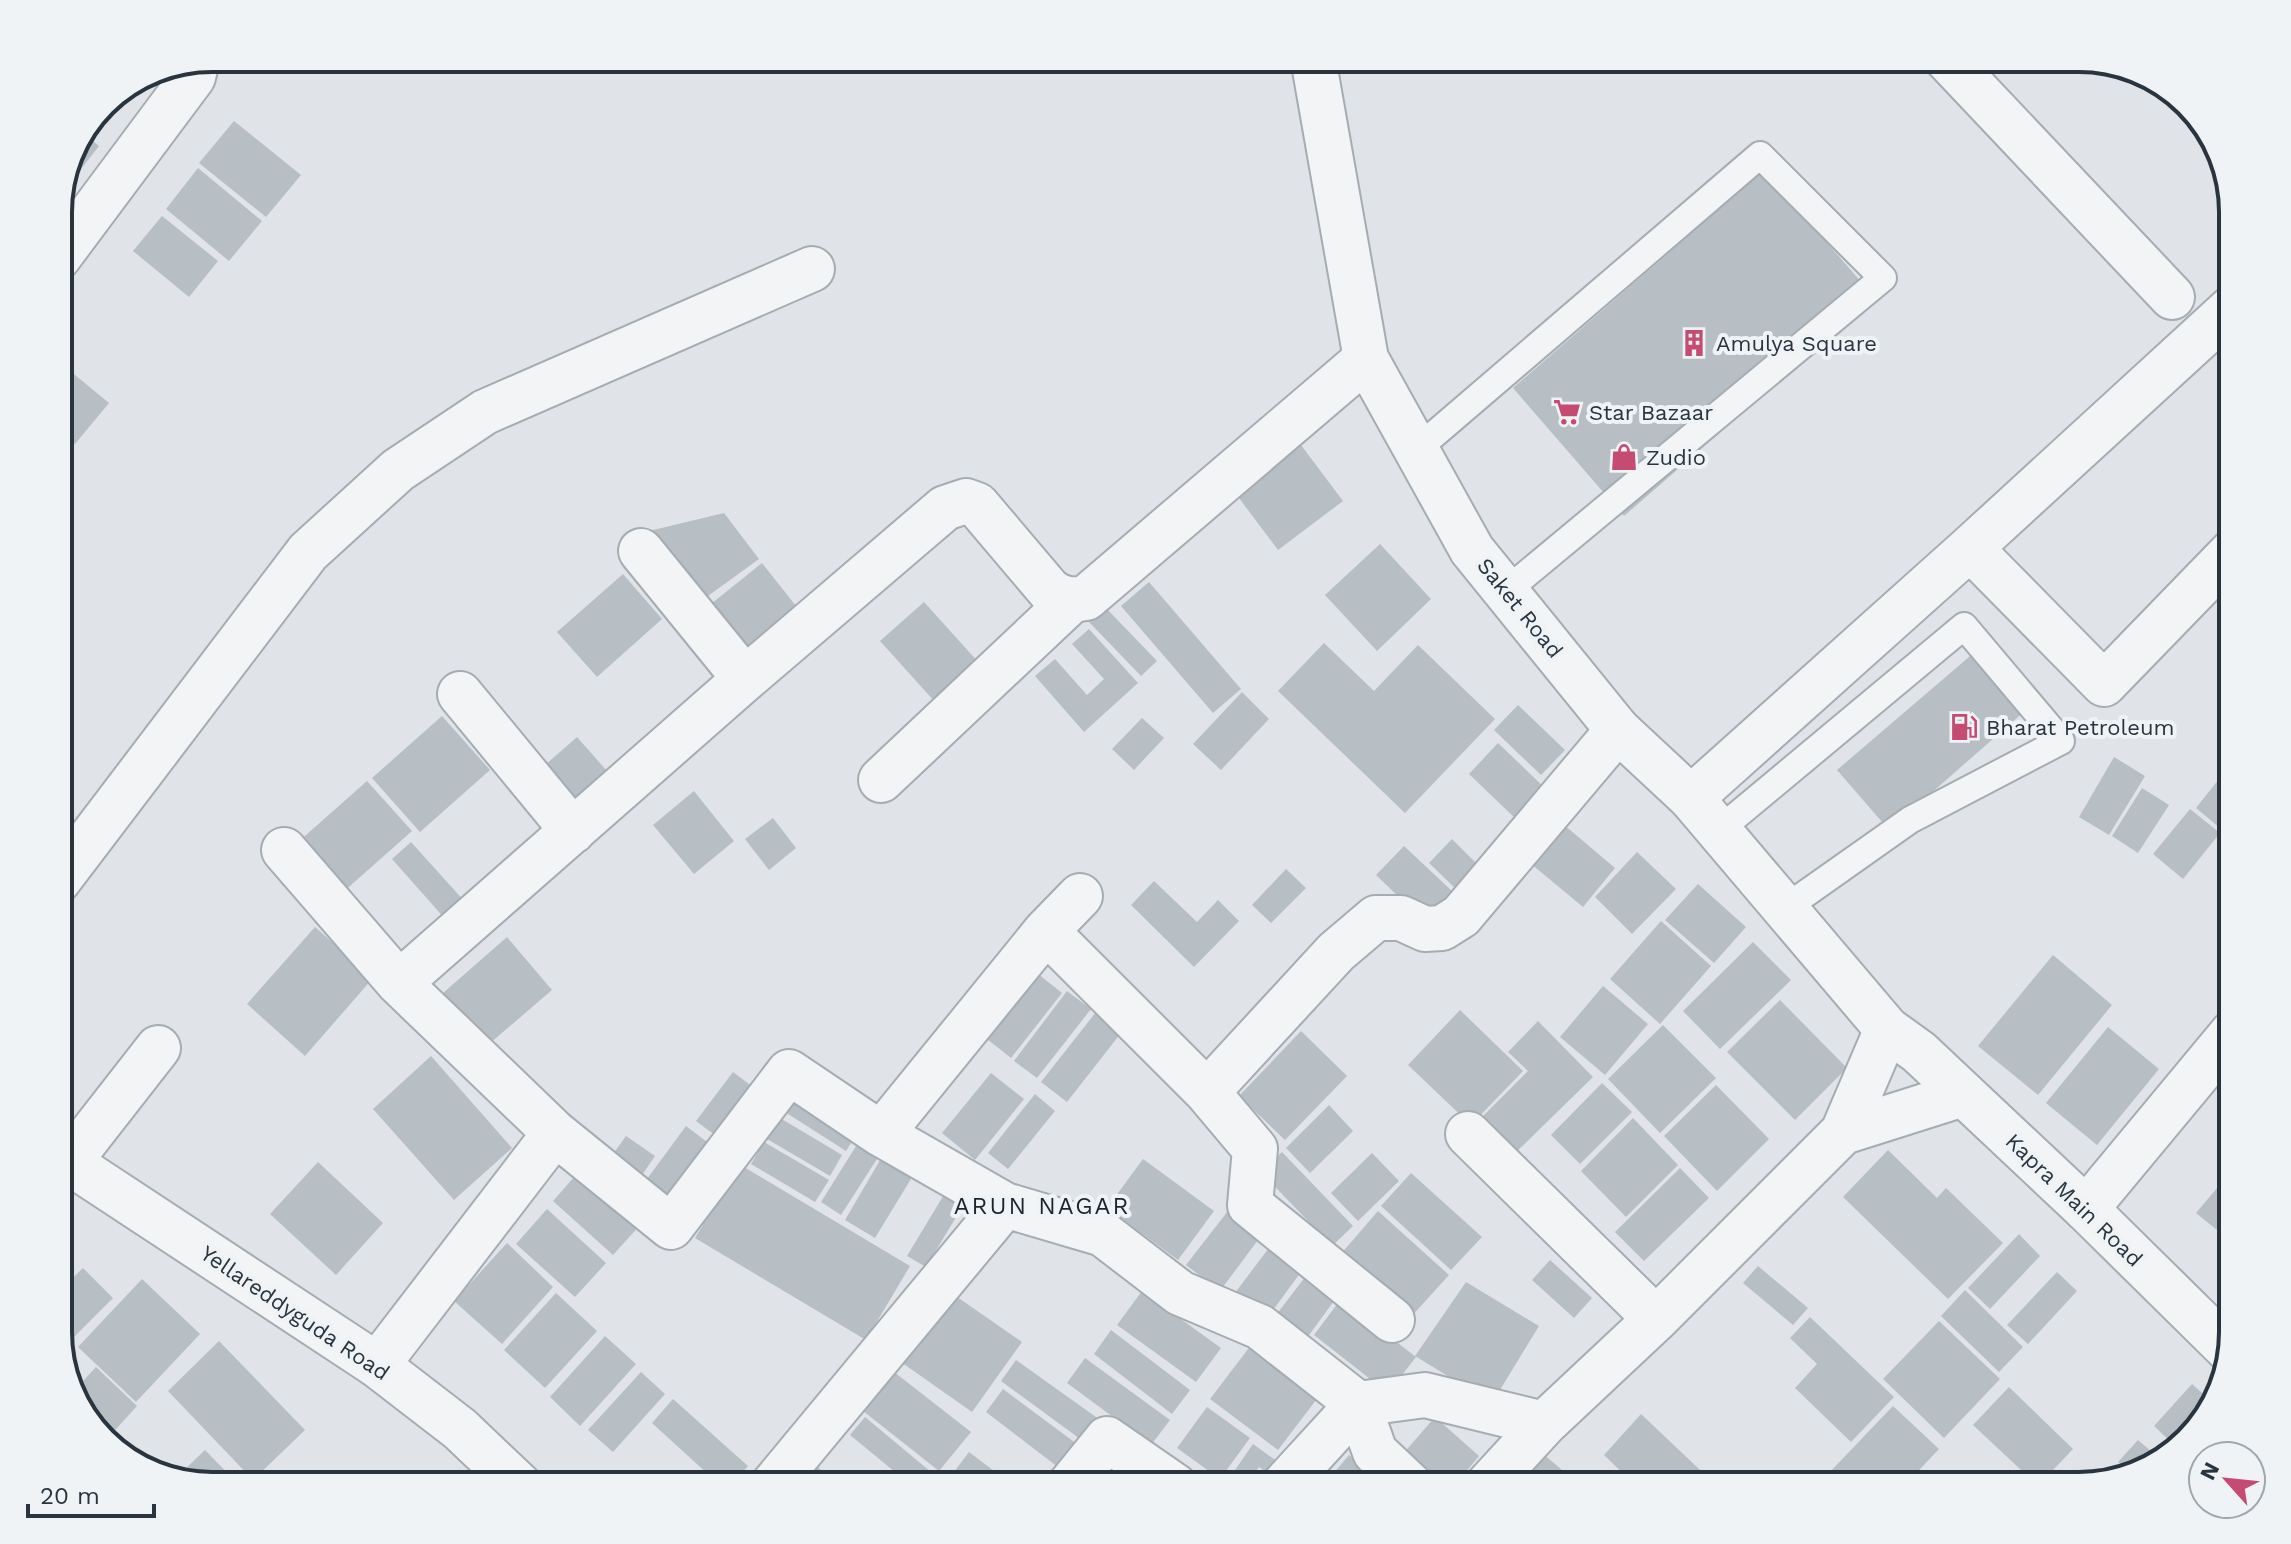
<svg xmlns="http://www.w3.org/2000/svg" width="2291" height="1544" font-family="'Work Sans',sans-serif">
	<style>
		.building { fill: #b7bec4 }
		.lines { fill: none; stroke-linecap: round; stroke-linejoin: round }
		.service-casing { stroke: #a5acb2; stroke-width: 30 }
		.minor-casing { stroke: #a5acb2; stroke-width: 48 }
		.tertiary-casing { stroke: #a5acb2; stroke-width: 48 }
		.service { stroke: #f2f4f6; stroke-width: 26 }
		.minor { stroke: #f2f4f6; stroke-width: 44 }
		.tertiary { stroke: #f2f4f6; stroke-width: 44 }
		.labels { text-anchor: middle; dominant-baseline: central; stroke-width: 8; stroke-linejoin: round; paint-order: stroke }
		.poi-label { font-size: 22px; fill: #29343e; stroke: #eff3f5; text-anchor: start }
		.street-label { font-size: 22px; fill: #29343e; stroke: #eff3f5 }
		.neighbourhood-label { font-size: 24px; letter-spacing: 2px; fill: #1b252f; stroke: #eff3f5 }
		.rim { fill: none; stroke: #29343e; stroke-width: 4 }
	</style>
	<rect width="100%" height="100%" fill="#e0e4e8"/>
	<path class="building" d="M234,121L301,175L266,217L199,163Z
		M88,137L99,146L66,188H65Z
		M198,168L262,221L229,261L166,209Z
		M1764,170L1875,298L1624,516L1513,388Z
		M162,216L218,261L189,297L133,251Z
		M58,361L109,403L75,444L58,430Z
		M1295,437L1343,501L1278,550L1230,486Z
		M58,440L73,452L58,470Z
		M724,513L759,559L701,601L649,531Z
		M1380,544L1431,599L1377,651L1325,595Z
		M762,563L800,611L745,655L706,608Z
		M623,574L662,619L597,677L557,632Z
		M1149,582L1241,689L1213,713L1121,606Z
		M924,602L989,674L945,713L880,641Z
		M1105,607L1157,661L1141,676L1089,622Z
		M1089,629L1138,683L1084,732L1035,676L1055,659L1087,695L1104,679L1072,644Z
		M1324,643L1374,691L1418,645L1495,719L1405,813L1278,691Z
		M1976,651L2026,710L1889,830L1837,770Z
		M1242,692L1269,719L1221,770L1193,744Z
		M1518,705L1565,750L1541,775L1494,730Z
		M442,716L490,770L420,832L372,778Z
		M1142,718L1164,738L1134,770L1112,749Z
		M577,737L607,771L575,800L544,766Z
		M1498,743L1547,790L1518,821L1469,774Z
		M2114,757L2145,776L2109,835L2079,817Z
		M2223,774L2233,782V825L2226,833L2196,808Z
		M367,781L412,831L342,893L297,843Z
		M2142,788L2169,805L2138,853L2112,836Z
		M694,791L734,841L694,874L653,825Z
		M2190,809L2220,833L2183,879L2153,854Z
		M773,818L796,848L769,870L745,839Z
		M1563,824L1615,868L1583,907L1530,863Z
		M1452,839L1479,866L1457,890L1429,863Z
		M411,842L466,903L447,921L392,859Z
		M1404,846L1452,891L1424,921L1376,875Z
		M1637,852L1676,889L1632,934L1595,897Z
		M1286,869L1306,888L1271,923L1252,905Z
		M1154,881L1197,922L1218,900L1239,921L1194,967L1131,905Z
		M1698,884L1746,927L1714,963L1665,920Z
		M1661,921L1711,966L1660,1024L1610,979Z
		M315,927L373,978L305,1056L247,1004Z
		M507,937L552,990L488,1045L443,993Z
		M1753,942L1791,980L1720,1049L1683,1011Z
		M2053,955L2112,1005L2038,1095L1978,1046Z
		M1033,970L1062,993L1011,1058L982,1035Z
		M1603,986L1648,1024L1605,1075L1560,1037Z
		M1067,991L1091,1009L1037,1078L1014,1061Z
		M1780,1000L1847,1068L1795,1120L1727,1052Z
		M1460,1010L1523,1071L1471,1125L1408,1065Z
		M1096,1012L1121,1033L1067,1102L1041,1082Z
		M1538,1021L1593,1077L1508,1160L1474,1125L1528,1071L1508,1052Z
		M1663,1025L1716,1078L1660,1133L1608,1079Z
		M2108,1027L2159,1069L2097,1145L2046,1103Z
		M1301,1031L1347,1076L1285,1140L1239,1096Z
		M431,1056L512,1148L454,1200L373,1109Z
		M733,1072L757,1090L720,1139L696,1121Z
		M991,1073L1024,1099L975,1160L942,1133Z
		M1602,1083L1632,1112L1580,1164L1551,1135Z
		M1716,1085L1769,1139L1717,1191L1664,1136Z
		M798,1092L859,1130L846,1151L785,1112Z
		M1035,1094L1055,1111L1008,1169L988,1153Z
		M1329,1105L1353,1131L1310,1173L1286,1148Z
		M775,1115L842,1155L830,1176L762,1136Z
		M1633,1118L1678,1165L1626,1217L1581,1171Z
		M686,1126L715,1148L676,1201L647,1179Z
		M863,1135L884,1148L841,1215L821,1202Z
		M626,1136L655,1156L640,1178L611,1157Z
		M764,1142L829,1180L815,1202L751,1164Z
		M886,1150L917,1169L875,1238L845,1220Z
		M1888,1150L1937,1198L1946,1188L2003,1243L1948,1299L1843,1197Z
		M1282,1152L1353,1226L1332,1246L1261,1172Z
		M1372,1153L1399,1181L1358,1221L1331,1193Z
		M1143,1159L1214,1211L1178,1260L1107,1208Z
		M318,1162L383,1223L336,1275L270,1214Z
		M739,1164L910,1266L866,1340L695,1238Z
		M582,1168L642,1223L613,1255L553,1201Z
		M1680,1168L1709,1198L1644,1261L1615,1232Z
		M2233,1169V1243L2196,1213Z
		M1411,1173L1482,1237L1451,1270L1381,1206Z
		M948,1188L967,1199L926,1267L907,1256Z
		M1231,1207L1264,1232L1220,1291L1186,1265Z
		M547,1209L606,1263L575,1297L516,1244Z
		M1378,1211L1449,1275L1410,1318L1340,1255Z
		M2019,1234L2040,1256L1990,1309L1968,1288Z
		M1277,1237L1309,1261L1268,1317L1235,1293Z
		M507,1243L553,1287L502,1344L454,1301Z
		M1550,1260L1592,1298L1574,1318L1532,1280Z
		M1758,1266L1808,1308L1793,1325L1743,1283Z
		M83,1268L113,1298L61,1350L58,1342V1292Z
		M1312,1268L1342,1290L1304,1342L1273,1319Z
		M2057,1272L2077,1291L2028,1344L2007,1325Z
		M142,1279L200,1334L136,1402L78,1347Z
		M1466,1282L1539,1326L1492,1403L1415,1356Z
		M1965,1290L2023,1347L1999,1372L1941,1316Z
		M1142,1291L1221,1348L1196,1382L1117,1325Z
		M950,1292L1022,1342L972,1412L901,1362Z
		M556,1293L597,1331L545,1388L504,1350Z
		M1341,1299L1416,1357L1388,1393L1314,1335Z
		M1810,1317L1894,1397L1851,1442L1795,1388L1817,1364L1790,1338Z
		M1939,1321L2000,1379L1944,1438L1883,1379Z
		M1111,1330L1190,1390L1172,1414L1094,1354Z
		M605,1336L636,1364L580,1426L550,1397Z
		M1258,1336L1326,1387L1278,1450L1210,1399Z
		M219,1341L305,1430L253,1480L168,1391Z
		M1085,1358L1170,1420L1151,1445L1067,1383Z
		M1016,1360L1103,1422L1087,1444L1001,1381Z
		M96,1367L137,1406L107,1439L78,1409L73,1392Z
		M889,1368L971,1432L939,1471L858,1407Z
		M641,1372L665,1394L613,1452L588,1430Z
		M2192,1384L2212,1402L2207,1418L2175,1446L2154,1426Z
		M2009,1387L2073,1449L2038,1486L1973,1425Z
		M1003,1389L1085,1450L1067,1474L986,1412Z
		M673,1399L748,1466L730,1486H721L652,1423Z
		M1893,1406L1939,1449L1904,1486H1836L1826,1476Z
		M1207,1407L1250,1438L1220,1479L1177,1448Z
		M1641,1414L1717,1486H1636L1604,1455Z
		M865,1417L931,1472L919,1486H912L850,1435Z
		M1435,1417L1479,1456L1454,1486H1439L1402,1455Z
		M2138,1440L2160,1459L2148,1470L2132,1474L2118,1462Z
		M1253,1444L1278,1462L1269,1474L1259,1467L1249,1480L1235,1470Z
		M205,1450L240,1486H212L178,1476Z
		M969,1452L1014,1486H964L951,1476Z
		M1542,1453L1581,1486H1535L1523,1475Z
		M1349,1455L1386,1486H1323Z
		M1118,1461L1150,1486H1099Z
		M815,1465L840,1486H797Z"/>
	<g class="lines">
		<g class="service-casing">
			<path id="service" d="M1416,450L1760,155L1883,278L1506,591
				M1718,831L1964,626L2061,741L1910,820L1784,909"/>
		</g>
		<g class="minor-casing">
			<path id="minor" d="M1946,58L2172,297
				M58,258L193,77L197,61
				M1970,548L2104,684L2233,551
				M641,551L745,679
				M460,694L573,831
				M881,780L1072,600
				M1691,798L1970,548L2233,307
				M284,850L399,983L555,1133L671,1227L789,1072L881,1134L1005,1205L1103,1234L1180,1293L1260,1327L1358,1404L1375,1452L1411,1486
				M58,881L308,552L398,470L485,412L812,269
				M1046,931L1207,1092L1255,1149L1250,1205L1392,1320
				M399,983L745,679L945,508L966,501L977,505L1049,590C1061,599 1071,601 1086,598L1366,359
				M1207,1092L1336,952L1376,918H1401L1425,929L1442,928L1461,916L1618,730
				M1843,1132L1963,1094
				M881,1134L1046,931L1080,896
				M1468,1134L1656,1319
				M69,1162L158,1048
				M2086,1209L2233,1032
				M377,1365L555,1133
				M772,1486L1005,1205
				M1069,1486L1107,1439L1175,1486
				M1283,1486L1358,1404L1425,1395L1544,1424
				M1487,1486L1544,1424L1656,1319L1843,1132L1887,1029"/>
		</g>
		<g class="tertiary-casing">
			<path id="tertiary" d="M1313,58L1366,359L1472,550L1618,730L1691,798L1887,1029L1919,1052L2086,1209L2228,1349
				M58,1155L377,1365L460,1429L520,1486"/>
		</g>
		<use href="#service" class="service"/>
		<use href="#minor" class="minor"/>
		<use href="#tertiary" class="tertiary"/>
	</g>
	<defs>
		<g id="building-bare" transform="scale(2.16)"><path d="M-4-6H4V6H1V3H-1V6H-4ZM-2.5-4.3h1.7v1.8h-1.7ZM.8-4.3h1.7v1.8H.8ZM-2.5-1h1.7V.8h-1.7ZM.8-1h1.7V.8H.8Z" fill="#c64b73" stroke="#eff3f5" stroke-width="2.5" paint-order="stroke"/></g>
		<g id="supermarket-bare" transform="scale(2.16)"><path d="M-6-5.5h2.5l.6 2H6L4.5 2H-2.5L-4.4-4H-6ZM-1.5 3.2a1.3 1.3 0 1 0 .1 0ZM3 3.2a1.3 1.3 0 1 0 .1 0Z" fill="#c64b73" stroke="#eff3f5" stroke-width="2.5" paint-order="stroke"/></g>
		<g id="shop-bare" transform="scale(2.16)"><path d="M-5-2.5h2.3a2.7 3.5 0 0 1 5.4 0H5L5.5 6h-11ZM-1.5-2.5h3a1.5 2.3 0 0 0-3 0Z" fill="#c64b73" stroke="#eff3f5" stroke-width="2.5" paint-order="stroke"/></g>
		<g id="fuel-bare" transform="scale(2.16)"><path d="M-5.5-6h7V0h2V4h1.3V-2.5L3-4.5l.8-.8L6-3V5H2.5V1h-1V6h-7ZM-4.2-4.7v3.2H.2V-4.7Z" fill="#c64b73" stroke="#eff3f5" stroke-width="2.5" paint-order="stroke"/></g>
	</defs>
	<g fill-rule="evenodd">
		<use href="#building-bare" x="1694" y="343"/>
		<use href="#supermarket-bare" x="1567" y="412"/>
		<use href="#shop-bare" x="1624" y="457"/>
		<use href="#fuel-bare" x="1964" y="727"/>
	</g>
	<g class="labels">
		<g class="poi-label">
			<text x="1716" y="343">Amulya Square</text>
			<text x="1589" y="412">Star Bazaar</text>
			<text x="1646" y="457">Zudio</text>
			<text x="1986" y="727">Bharat Petroleum</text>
		</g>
		<g class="street-label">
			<text transform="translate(1520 608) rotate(51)">Saket Road</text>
			<text transform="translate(2074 1200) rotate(44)">Kapra Main Road</text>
			<text transform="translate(295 1313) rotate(34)">Yellareddyguda Road</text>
		</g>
		<g class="neighbourhood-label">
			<text x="1042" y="1206">ARUN NAGAR</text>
		</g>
	</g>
	<path d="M0 0H2291V1544H0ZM212 72H2079A140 140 0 0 1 2219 212V1332A140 140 0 0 1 2079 1472H212A140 140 0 0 1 72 1332V212A140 140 0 0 1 212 72Z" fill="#eff3f5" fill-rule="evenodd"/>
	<path class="rim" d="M212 72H2079A140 140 0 0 1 2219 212V1332A140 140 0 0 1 2079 1472H212A140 140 0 0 1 72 1332V212A140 140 0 0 1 212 72Z"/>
	<g transform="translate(2227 1480) rotate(297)"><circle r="38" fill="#eff3f5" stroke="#a0a7ac" stroke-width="2"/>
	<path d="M0-6L14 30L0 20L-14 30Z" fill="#c64b73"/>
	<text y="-12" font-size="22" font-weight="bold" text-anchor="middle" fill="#29343e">N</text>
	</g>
	<path d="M28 1504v12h126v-12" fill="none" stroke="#29343e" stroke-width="4"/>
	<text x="40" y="1504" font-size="24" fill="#29343e" stroke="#eff3f5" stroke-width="6" paint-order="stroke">20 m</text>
</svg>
